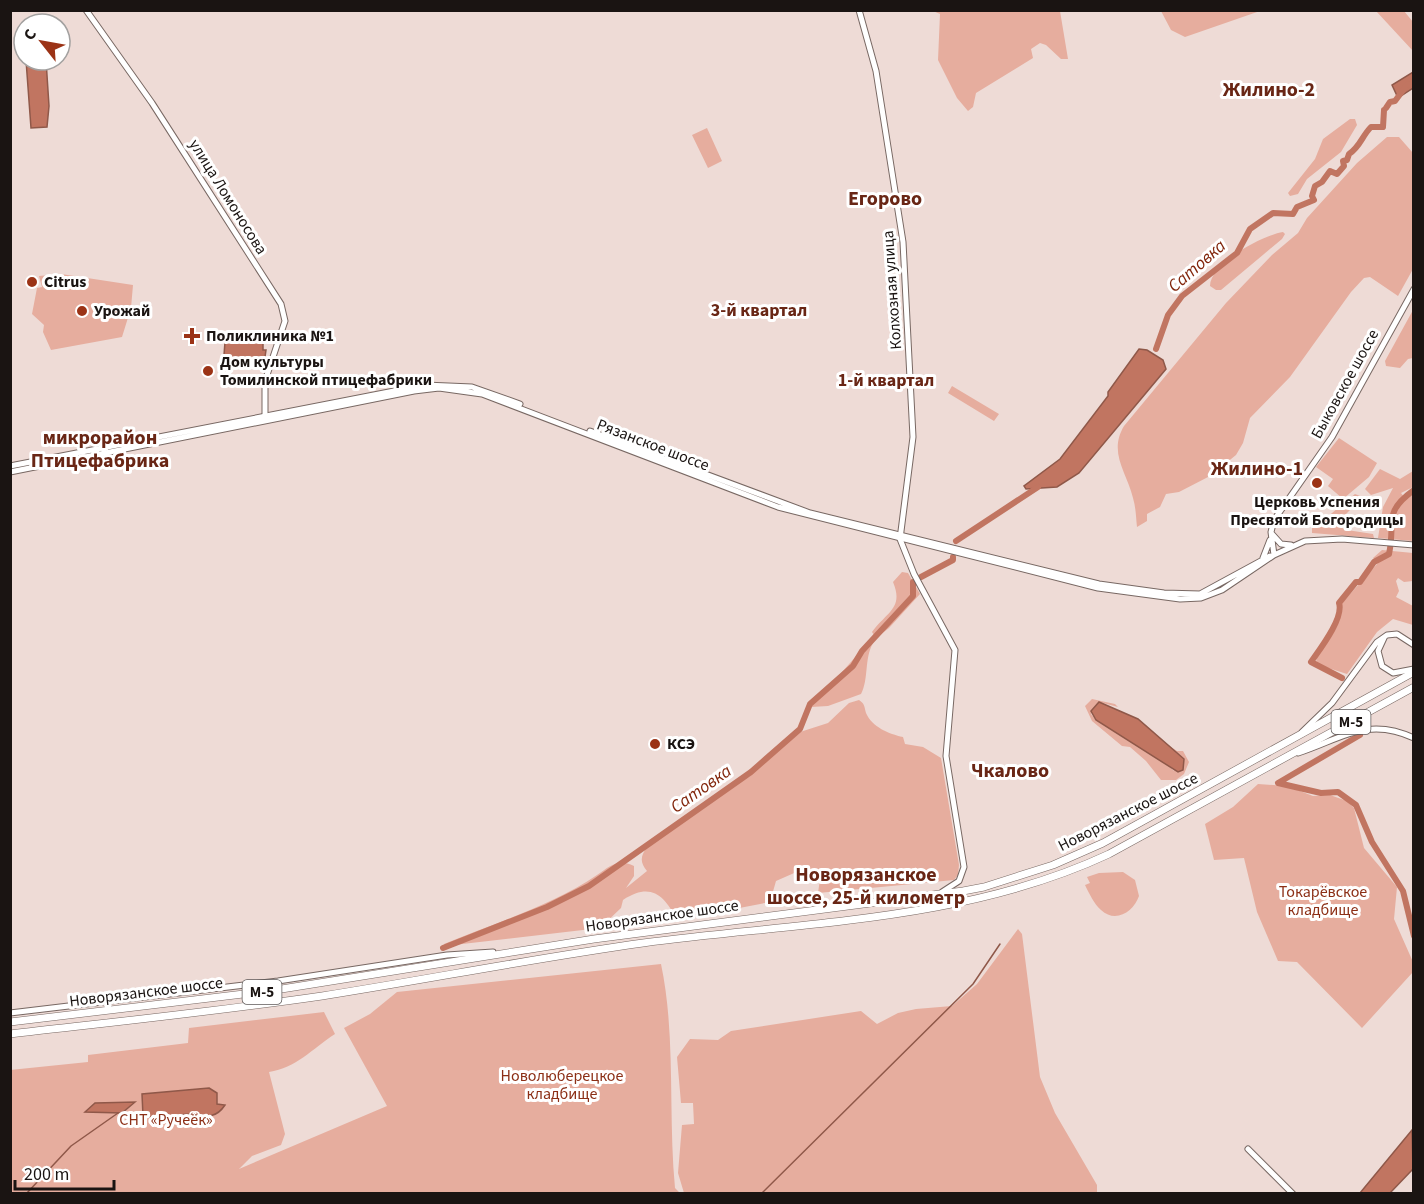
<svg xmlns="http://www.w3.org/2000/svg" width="1424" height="1204" font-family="'Source Sans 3',sans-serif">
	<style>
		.green { fill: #e6ad9e }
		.water { fill: #c17561; stroke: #8f5849; stroke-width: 1.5 }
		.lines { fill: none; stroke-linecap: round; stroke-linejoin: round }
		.stream { stroke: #8f5849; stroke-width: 1.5 }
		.river { stroke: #c17561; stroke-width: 6 }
		.secondary-casing { stroke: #786863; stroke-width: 7 }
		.primary-casing { stroke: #786863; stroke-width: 7 }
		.highway-casing { stroke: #786863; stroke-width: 8 }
		.secondary { stroke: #fff; stroke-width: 5 }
		.primary { stroke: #fff; stroke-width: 5 }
		.highway { stroke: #fff; stroke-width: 7 }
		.poi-dot { fill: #9b3316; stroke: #fff; stroke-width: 2 }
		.labels { text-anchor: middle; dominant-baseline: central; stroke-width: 6; stroke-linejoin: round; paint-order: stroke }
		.shield { fill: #fff; stroke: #5f5a59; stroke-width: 1.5 }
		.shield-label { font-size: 15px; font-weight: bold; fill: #1a1412 }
		.street-label { font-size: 16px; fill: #1a1412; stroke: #fff }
		.poi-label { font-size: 16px; font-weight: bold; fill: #1a1412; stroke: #fff; text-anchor: start }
		.park-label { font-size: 16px; fill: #8c2f16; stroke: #fff }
		.water-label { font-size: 18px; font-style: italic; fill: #82260c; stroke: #fff }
		.neighbourhood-label { font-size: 18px; font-weight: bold; fill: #692615; stroke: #fff }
		.quarter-label { font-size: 20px; font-weight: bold; fill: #692615; stroke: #fff }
	</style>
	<rect width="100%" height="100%" fill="#eedbd6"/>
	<path class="green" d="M933,11H1060L1068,59H1061L1046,45L1040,43L1031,49L1033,58L976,93L973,107L968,111L957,98L938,60L940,14Z
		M1161,11H1260L1185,37L1171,30Z
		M1376,11H1404L1413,22V51Z
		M1350,119H1355L1357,125L1341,152L1307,179L1298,194L1290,196L1288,193L1315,159L1323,139Z
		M707,128L722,161L708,168L692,135Z
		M1387,137H1399L1413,153V269L1398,296L1370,277L1364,278L1351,292L1290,377L1250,418L1243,443L1236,455L1210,476L1179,492L1166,494L1160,507L1147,514V521L1137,527C1136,518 1136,508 1133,498C1127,472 1108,453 1124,426L1226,303L1272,255L1298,233L1307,218L1357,163Z
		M1283,232L1285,234L1282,239L1221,290H1216L1210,286C1210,263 1263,235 1283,232Z
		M61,274L133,285L131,308L122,337L51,350L43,332L44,325L32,314L37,288L42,287L39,276Z
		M1413,310V358L1408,359L1400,368L1386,366L1385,361Z
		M952,386L999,414L994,421L948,393Z
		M1339,438L1377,463L1369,477L1343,499L1328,486L1333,479L1316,467Z
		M1380,469L1400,479L1413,471V487L1401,493L1405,498L1413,495V541L1378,538L1383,507L1393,488L1371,495L1365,489Z
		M1355,494L1360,496L1358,502L1335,525L1347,530L1373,534L1374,538L1312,533V525L1326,518Z
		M1382,550L1413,553V581L1404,582L1398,578L1396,581L1399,591L1396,597L1413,606V625L1393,619L1377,632L1347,674L1319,665L1316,663L1317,656L1331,637L1342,603L1378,563L1373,558Z
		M902,572L908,573L920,594L889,628L876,638L872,632C887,612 904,608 893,582Z
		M871,639L873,643C864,659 869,679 861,694L828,706L811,707V701L836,679Z
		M1092,699L1115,704L1118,707L1099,702L1091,714L1096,720L1164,761L1174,771L1166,745L1160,740L1177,751H1183L1189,762L1184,774L1176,780H1161L1146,761L1130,747L1122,746L1092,721L1085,706Z
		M859,700C865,704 864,706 866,713C872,727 889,734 903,737L905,744L923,747L941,758L959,865L958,875L954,880L818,893L821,872L801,870L776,881L770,902L677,920C664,895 651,882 623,900L621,908L600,928L445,946L444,944C495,923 551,906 597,875C610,866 618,858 634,866V876L626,888L647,871C640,862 640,857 647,847L712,800L742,779L749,777L797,733L828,723L849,703Z
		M1258,784L1287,786L1313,796L1330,795L1347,801L1354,808L1364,848L1397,887L1394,919L1413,962V972L1362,1028L1297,962L1278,961L1257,912L1244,858L1214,860L1205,824L1233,807Z
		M1123,872L1135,880L1139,896C1134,911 1116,924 1101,910C1094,904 1089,893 1085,885L1090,883L1087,877L1099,873Z
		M1018,929L1022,934L1040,1077L1055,1113L1097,1185V1193H684L678,1173L682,1125L694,1124L693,1103H681L677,1057L690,1039L718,1040L731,1031L861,1011L877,1024L898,1013L916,1009L952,1006L977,984Z
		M661,964C676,1034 668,1114 675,1188L680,1193H11L10,1070L88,1062V1055L188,1043L189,1028L324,1012L335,1034C312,1049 296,1068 269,1072L285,1134L281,1145L252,1156L239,1169L387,1106L344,1028L370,1014L397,992Z"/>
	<path class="water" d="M26,60H46L49,106L47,127L31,128Z
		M1413,72V88L1398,98L1392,85Z
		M238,338L263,343V350H266L265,357L253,360L252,364L233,359L227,361L224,355L225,342Z
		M1139,349L1147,350L1163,360L1166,369L1079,473L1057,487L1026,489L1024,486L1060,459L1108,396V392Z
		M1099,702L1138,719L1184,759L1183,770L1178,772L1096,720L1091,711Z
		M209,1088L217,1093V1104L225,1105C212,1125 196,1111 181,1115C169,1118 157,1118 143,1116L142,1094Z
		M135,1102L122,1113L85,1112L95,1103Z
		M1412,1130L1413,1169L1390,1193H1360Z"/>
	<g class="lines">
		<path class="stream" d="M26,1194L71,1146L118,1113
			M761,1194L973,984L1000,944"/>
		<path class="river" d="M1386,108L1390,102L1395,101L1407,85L1414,83
			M1156,349L1168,315L1182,296L1237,253L1250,229L1273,213L1293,214L1297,207L1314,200L1312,196L1315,186L1322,182L1330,171L1337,174L1344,166L1343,161L1347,160L1349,154C1360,147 1362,136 1371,127H1383L1384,110
			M956,541L1038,487
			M921,577L953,560V557
			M1342,678L1311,662C1320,649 1344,618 1339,603L1356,582H1360L1374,562L1389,554C1396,522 1382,513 1414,490
			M1360,735L1278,783L1321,793L1338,792L1356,805L1372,842L1403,891L1414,936
			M443,948L547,907L589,886L751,772L800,729L810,704L853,666L862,651L913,596V582"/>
		<g class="secondary-casing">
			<path id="secondary" d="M86,10L152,103L281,304L285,321L265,381V415
				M859,10L876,71L903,242L913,437L900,539L914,574L955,650L946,756L964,867L959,881L942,892
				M1384,638L1378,651L1382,666L1393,673L1414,669
				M1302,732L1332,703L1377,642L1387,635L1397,634L1414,645
				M1298,753C1341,739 1367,716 1414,738
				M10,1013L278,981L447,955L493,952
				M1248,1149L1293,1194"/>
		</g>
		<g class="primary-casing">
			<path id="primary" d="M590,431L810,513L1099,584L1164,593L1200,594L1270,556
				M10,466L425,385L472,387L520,404
				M10,472L414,391L439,388L482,394L778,507L1098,588L1180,599L1201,598L1222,590L1274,555L1305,541L1342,539L1414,545
				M1272,534L1281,544L1291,545
				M1274,555L1271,532L1274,520L1332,437L1414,289
				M1263,558L1270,540"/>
		</g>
		<g class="highway-casing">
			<path id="highway" d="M10,1022L269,991L594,939L963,891L984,887L1053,865L1103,843L1414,672
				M10,1034C114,1022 219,1011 322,996C429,979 536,958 643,943C799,922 964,922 1109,854L1414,687"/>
		</g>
		<use href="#secondary" class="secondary"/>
		<use href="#primary" class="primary"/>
		<use href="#highway" class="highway"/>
	</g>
	<g class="poi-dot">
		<circle cx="32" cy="282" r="6"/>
		<circle cx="82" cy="311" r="6"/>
		<path d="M189 327h6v6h6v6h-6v6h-6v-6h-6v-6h6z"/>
		<circle cx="208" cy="371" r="6"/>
		<circle cx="1317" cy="483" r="6"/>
		<circle cx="655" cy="744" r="6"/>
	</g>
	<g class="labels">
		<g class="shield">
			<rect x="1331.5" y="710" width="39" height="24" rx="4.5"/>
			<rect x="242.5" y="980" width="39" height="24" rx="4.5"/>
		</g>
		<g class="shield-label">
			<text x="1351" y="722">М-5</text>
			<text x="262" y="992">М-5</text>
		</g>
		<g class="street-label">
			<text transform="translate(228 197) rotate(58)">улица Ломоносова</text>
			<text transform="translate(892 290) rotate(-94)">Колхозная улица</text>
			<text transform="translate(1345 384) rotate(-61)">Быковское шоссе</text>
			<text transform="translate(653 445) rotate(21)">Рязанское шоссе</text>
			<text transform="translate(1128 812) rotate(-27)">Новорязанское шоссе</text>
			<text transform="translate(662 916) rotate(-8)">Новорязанское шоссе</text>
			<text transform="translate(146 992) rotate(-7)">Новорязанское шоссе</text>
		</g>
		<g class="poi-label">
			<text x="44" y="282">Citrus</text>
			<text x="94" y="311">Урожай</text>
			<text x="206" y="336">Поликлиника №1</text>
			<text x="220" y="362">Дом культуры<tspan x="220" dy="18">Томилинской птицефабрики</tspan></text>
			<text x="1317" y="502" text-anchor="middle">Церковь Успения<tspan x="1317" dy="18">Пресвятой Богородицы</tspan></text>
			<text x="667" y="744">КСЭ</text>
		</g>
		<g class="park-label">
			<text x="1323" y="892">Токарёвское<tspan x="1323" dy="18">кладбище</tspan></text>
			<text x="562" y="1076">Новолюберецкое<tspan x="562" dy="18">кладбище</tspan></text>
			<text x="166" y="1120">СНТ «Ручеёк»</text>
		</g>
		<g class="water-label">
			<text transform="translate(1197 266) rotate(-41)">Сатовка</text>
			<text transform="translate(701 789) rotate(-35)">Сатовка</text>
		</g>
		<g class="neighbourhood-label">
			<text x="759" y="310">3-й квартал</text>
			<text x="886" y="380">1-й квартал</text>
		</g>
		<g class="quarter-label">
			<text x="1269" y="90">Жилино-2</text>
			<text x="885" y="199">Егорово</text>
			<text x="100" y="438">микрорайон<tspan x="100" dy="23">Птицефабрика</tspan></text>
			<text x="1257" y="469">Жилино-1</text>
			<text x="1010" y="771">Чкалово</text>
			<text x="866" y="875">Новорязанское<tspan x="866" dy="23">шоссе, 25-й километр</tspan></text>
		</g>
	</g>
	<rect width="1424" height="1204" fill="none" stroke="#1a1412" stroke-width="24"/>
	<g transform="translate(42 42) rotate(301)"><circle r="28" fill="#ffffff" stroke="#a3a1a0" stroke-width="1.5"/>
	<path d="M0-4.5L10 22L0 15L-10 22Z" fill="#9b3316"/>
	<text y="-9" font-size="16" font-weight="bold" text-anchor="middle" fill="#1a1412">С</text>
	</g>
	<path d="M15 1180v9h99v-9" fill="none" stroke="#1a1412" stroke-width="3"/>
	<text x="24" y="1180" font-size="18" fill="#1a1412" stroke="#ffffff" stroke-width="4.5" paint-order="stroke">200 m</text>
</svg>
